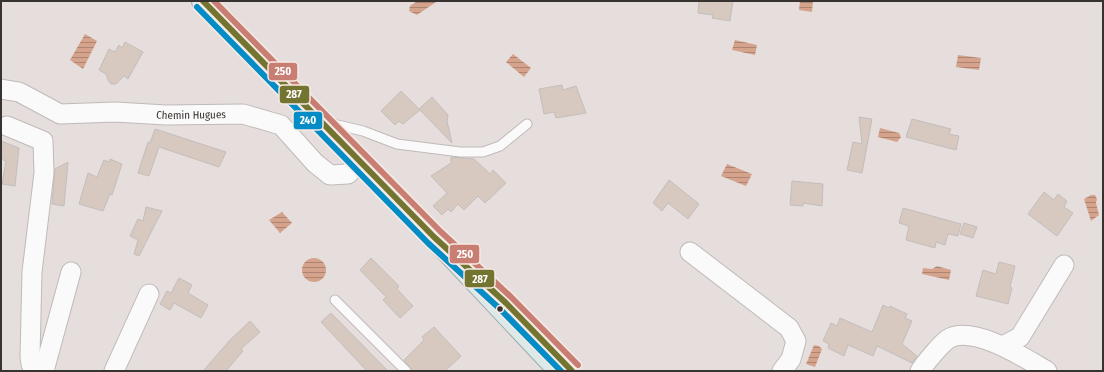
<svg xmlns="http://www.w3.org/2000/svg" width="1104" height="372" font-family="'Fira Sans Condensed',sans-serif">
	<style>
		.water { fill: url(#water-rules) }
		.building { fill: #d7c8c0; stroke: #c3bebc }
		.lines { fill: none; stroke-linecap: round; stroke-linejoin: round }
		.lane-casing { stroke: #bfbab8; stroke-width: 11 }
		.street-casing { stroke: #bfbab8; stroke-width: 21 }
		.primary-casing { stroke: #98aaab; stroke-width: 24 }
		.lane { stroke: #fbfafa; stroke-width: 9 }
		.street { stroke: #fbfafa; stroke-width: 19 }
		.primary { stroke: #dde8e9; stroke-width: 22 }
		.bus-1-casing { stroke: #f6eae5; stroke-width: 9 }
		.bus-2-casing { stroke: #f6eae5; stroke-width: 9 }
		.bus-3-casing { stroke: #f6eae5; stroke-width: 9 }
		.bus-1 { stroke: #73742f; stroke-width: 6 }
		.bus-2 { stroke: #038cc5; stroke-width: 6 }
		.bus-3 { stroke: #c87e73; stroke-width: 6 }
		.bus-dot { fill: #373331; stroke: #f6eae5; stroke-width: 1.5 }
		.labels { text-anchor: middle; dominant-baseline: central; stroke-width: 3; stroke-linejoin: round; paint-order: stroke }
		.street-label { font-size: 11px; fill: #373331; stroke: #f6eae5 }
		.line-badge { stroke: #f6eae5; stroke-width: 1.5 }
		.badge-label { font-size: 11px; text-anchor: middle; font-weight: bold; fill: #fff }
	</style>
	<defs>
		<pattern id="water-rules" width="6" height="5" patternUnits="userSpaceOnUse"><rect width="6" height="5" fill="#d5a38c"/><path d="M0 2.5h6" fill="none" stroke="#ae8573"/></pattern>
	</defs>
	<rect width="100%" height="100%" fill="#e5dedc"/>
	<path class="water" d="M417,1H436V2L417,15L409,11L410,6Z
		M800,1H813L812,12L799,10Z
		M85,34L97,41L83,69L70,60Z
		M735,40L757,45L755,55L732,50Z
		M513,54L531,68L524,77L506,62Z
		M958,55L981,58L979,70L956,67Z
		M880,128L899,133L901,137L897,142L878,137Z
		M727,164L752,174L746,186L721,176Z
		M1091,195H1095L1097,199L1096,203L1099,215L1091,221L1084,199Z
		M282,212L292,223L280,233L269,220Z
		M302 270a12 12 0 1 1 24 0a12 12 0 1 1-24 0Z
		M937,266L951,270L949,280L922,274L923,268L932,269Z
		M814,345L819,346L822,349L815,367L806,364Z"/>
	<path class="building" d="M699,1H733L730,21L712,18L713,15L698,13Z
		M125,42L143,52L128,79L124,76L116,84H111L108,80L106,74L99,70L109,49L115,52L119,45L122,48Z
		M562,85L563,90L576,86L586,113L556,118L554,112L544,114L539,89Z
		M401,91L419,109L432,97L448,115L447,121L452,143L420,110L403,124L399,121L395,125L381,111Z
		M859,117L872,119L862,173L847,170L853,142L862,144Z
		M912,119L951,129L949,134L959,136L956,150L906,137Z
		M155,129L226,152L219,167L159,147L149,176L138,173L148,142L150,143Z
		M1,141L19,148L15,186L2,184L6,161L1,159Z
		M451,157L474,159L490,174L493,170L506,183L485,203L478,196L464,210L458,204L451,212L448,209L442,215L433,206L447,193L431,176L451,163Z
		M110,159L122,164L112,195L110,194L103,211L79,204L88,173L97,177L104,160L109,162Z
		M68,162L64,206L52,204L55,169Z
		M669,180L699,204L688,219L668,203L662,211L653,203Z
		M792,181L823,184L822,206L803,203V206L790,205Z
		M1044,192L1054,200L1058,194L1067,201L1064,207L1073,213L1057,236L1028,214Z
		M146,207L162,211L139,256L134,254L138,240L130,236L138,219L143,221Z
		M903,208L961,224L958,236L948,234L945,245L936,242L935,248L906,240L909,226L899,223Z
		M964,223L977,227L973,238L960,234Z
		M371,258L399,286L397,289L413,306L400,318L383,300L386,297L360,270Z
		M999,262L1015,266L1010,287L1012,288L1008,304L976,296L983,270L996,274Z
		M179,278L192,285L188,293L208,305L201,318L174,303L170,310L160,304L167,291L171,293Z
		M883,305L889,308L890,306L907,314L905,318L912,321L902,344L917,356L912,363L877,346L873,356L848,345L844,356L828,348L829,344L823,341L831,323L837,326L840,318L872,332Z
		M331,313L388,371H367L321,322Z
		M250,321L260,332L241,349L243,351L226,371H203L230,340Z
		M434,327L461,356L445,371H412L404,360L424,340L422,337Z"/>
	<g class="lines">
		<g class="lane-casing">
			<path id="lane" d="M329,123L363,131L397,144L460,152H483L500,146L527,124
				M335,300L406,371"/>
		</g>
		<g class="street-casing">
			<g id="street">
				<path id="s1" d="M1,89L19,92L60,114L115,112L166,115L243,114L281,125L315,163L330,175L348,174L360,162"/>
				<path d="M7,126L43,141L44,173L32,272L30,356L31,364L34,371"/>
				<path d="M690,252L789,328L796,341L791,359L782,371"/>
				<path d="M1003,346L1020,337L1064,265"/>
				<path d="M44,371L71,272"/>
				<path d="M114,371L149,294"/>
				<path d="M920,371C925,363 941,344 948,339C973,324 1026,359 1047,371"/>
			</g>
		</g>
		<g class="primary-casing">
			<path id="primary" d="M203,1L434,237L560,371"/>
		</g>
		<use href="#lane" class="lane"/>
		<use href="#street" class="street"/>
		<use href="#primary" class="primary"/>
		<g class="bus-1-casing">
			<path id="bus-1" d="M203,1L434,237L506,303L572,371"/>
		</g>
		<g class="bus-2-casing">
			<path id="bus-2" d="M197,7L428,243L500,309L561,371"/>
		</g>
		<g class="bus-3-casing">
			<path id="bus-3" d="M214,1L440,231L511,297L578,365"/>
		</g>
		<use href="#bus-1" class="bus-1"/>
		<use href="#bus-2" class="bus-2"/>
		<use href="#bus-3" class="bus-3"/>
	</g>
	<circle class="bus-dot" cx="500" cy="309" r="3.5"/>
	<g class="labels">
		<g class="street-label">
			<text stroke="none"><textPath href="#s1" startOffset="196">Chemin Hugues</textPath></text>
		</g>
	</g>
	<g class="line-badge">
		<rect x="268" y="62" width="30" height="19" rx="4" fill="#c87e73"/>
		<rect x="279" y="85" width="31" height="19" rx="4" fill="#73742f"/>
		<rect x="293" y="111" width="30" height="19" rx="4" fill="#038cc5"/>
		<rect x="449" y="244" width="31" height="20" rx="4" fill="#c87e73"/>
		<rect x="464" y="269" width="31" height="19" rx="4" fill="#73742f"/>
	</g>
	<g class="badge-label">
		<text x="283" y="75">250</text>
		<text x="294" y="98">287</text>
		<text x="308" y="124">240</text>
		<text x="465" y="258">250</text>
		<text x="480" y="283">287</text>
	</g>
	<rect width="1104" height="372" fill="none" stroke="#373331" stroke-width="4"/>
</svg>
